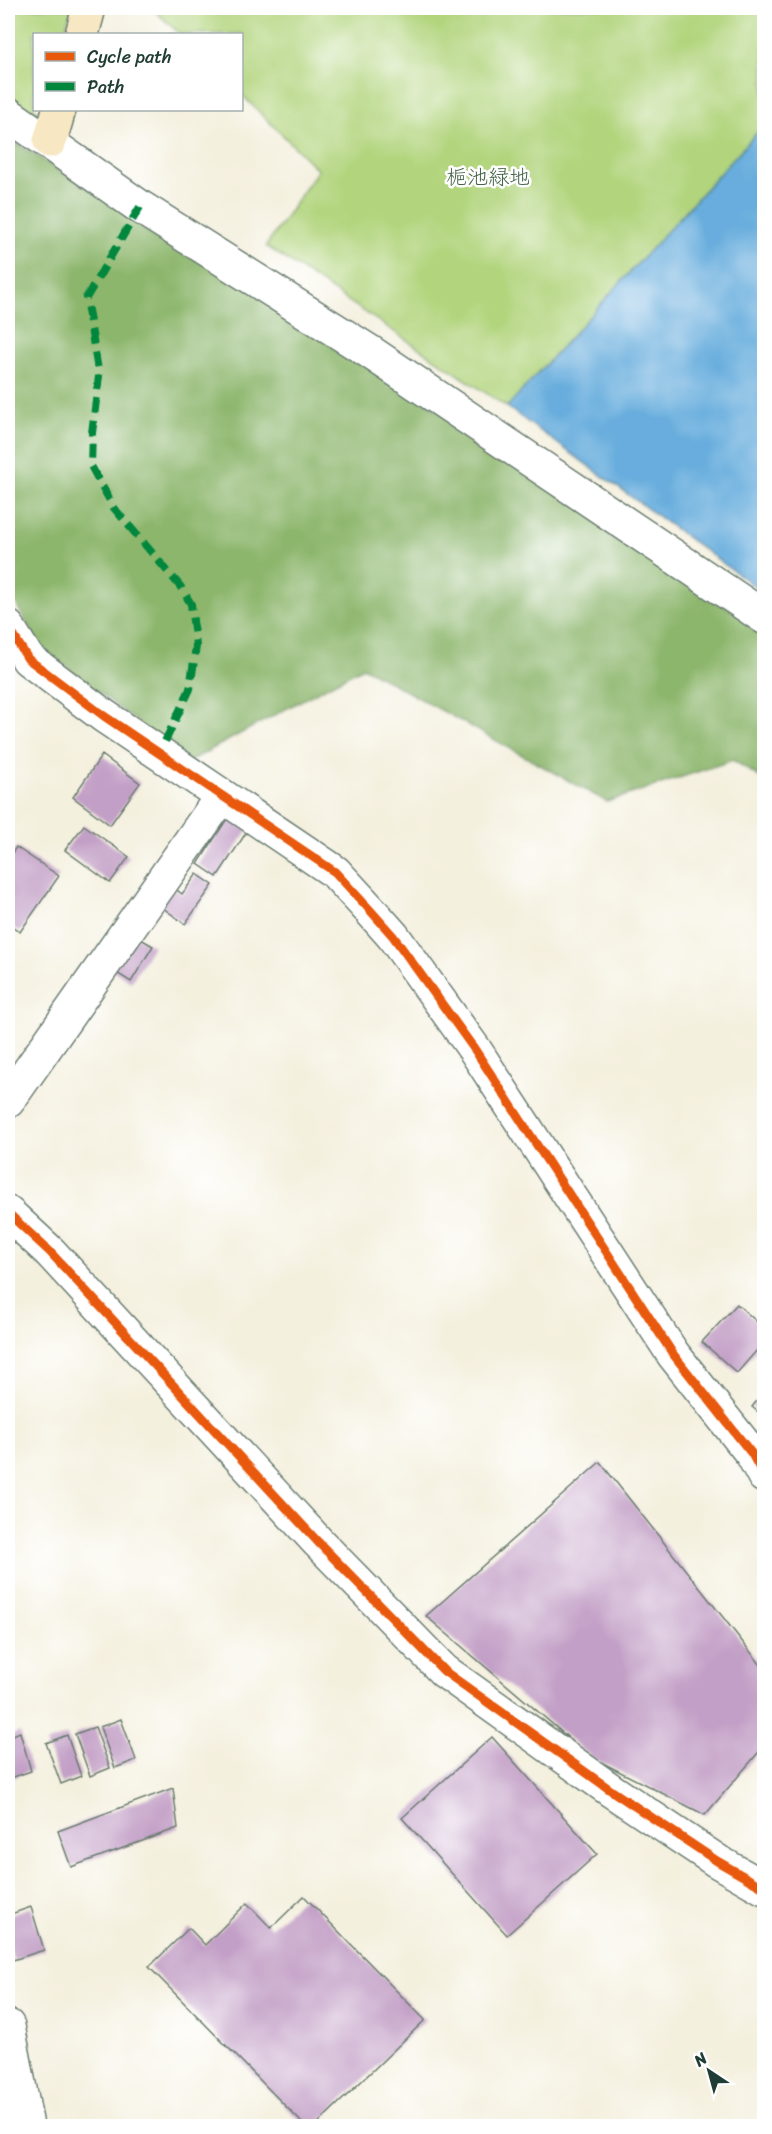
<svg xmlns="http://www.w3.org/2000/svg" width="772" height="2134" font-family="Sriracha,'Klee One',sans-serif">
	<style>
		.green { fill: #b1d47c; stroke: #688858; stroke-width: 1.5 }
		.forest { fill: #8cb66c; stroke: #567a50; stroke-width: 1.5 }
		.water { fill: #67addd; stroke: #437588; stroke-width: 1.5 }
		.building { fill: #c29fc6 }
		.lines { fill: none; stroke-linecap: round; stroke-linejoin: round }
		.street-casing { stroke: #6a7c70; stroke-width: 36 }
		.secondary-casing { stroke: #6a7c70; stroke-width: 36 }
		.street { stroke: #fff; stroke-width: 33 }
		.secondary { stroke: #f7e8c3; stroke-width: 33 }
		.quiet { stroke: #00873e; stroke-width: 8; stroke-dasharray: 15 8; stroke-linecap: butt }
		.cycleway-casing { stroke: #fff; stroke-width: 13 }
		.cycleway { stroke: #e8590c; stroke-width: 9 }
		.labels { text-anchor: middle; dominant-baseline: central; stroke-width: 5; stroke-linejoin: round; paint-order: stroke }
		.park-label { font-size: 21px; fill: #446346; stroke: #fff }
	</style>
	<rect width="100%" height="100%" fill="#fff"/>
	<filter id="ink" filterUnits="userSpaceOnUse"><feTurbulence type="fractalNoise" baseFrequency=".0167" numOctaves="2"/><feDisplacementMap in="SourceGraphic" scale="12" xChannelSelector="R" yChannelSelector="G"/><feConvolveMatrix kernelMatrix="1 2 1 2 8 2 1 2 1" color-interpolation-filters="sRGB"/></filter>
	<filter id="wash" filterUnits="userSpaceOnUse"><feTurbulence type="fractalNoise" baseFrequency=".008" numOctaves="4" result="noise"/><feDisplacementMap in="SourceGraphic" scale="24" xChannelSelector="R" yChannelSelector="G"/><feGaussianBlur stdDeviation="1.35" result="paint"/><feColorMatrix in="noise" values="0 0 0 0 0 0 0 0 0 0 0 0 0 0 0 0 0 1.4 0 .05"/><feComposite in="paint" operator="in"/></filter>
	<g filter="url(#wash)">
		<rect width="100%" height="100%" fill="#f4f0de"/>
		<path class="green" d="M8,8H72L63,34H34V110H38L33,127L8,110Z
			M152,8H764V125L507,407L266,246L318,170L242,95V34H180Z"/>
		<path class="forest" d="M8,138L369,363L764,632V780L733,760L607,802L363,667L188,762L39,645L8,590Z"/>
		<path class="water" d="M764,125V593L507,407Z"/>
		<g id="blocks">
			<path class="building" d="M102,755L140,783L110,825L73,797Z
				M228,817L248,830L217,877L198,864Z
				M84,825L129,857L110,883L65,850Z
				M16,847L59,876L20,932L8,923V859Z
				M197,874L213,885L185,924L159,905L173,887L182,894Z
				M134,935L153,946L131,982L112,970Z
				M737,1304L764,1328V1342L737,1373L702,1342Z
				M764,1392V1417L752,1407Z
				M600,1462L764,1669V1746L705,1815L591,1757L426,1616Z
				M121,1719L136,1760L115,1768L100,1727Z
				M95,1727L110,1768L90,1776L75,1734Z
				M20,1732L31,1771L8,1779V1737Z
				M67,1735L81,1776L61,1784L46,1743Z
				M492,1737L597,1854L507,1935L402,1818Z
				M173,1788L178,1828L71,1867L58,1831Z
				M304,1896L425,2020L315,2126H305L149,1967L189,1928L205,1945L247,1903L271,1928Z
				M31,1907L44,1950L13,1960L8,1941V1915Z"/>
		</g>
	</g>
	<g filter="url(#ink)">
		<use href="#blocks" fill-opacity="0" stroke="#6a7c70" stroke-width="1.5"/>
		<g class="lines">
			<g class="street-casing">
				<path id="street" d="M8,114L140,207L370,352L764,617
					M8,627L28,659L104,716L335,872L370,910L393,936L475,1050L673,1354L752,1454L764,1476
					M8,1101L222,796
					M8,1213L50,1252L318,1542L444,1671L612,1791L717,1861L764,1888
					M8,2026L27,2126"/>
			</g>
			<g class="secondary-casing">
				<path id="secondary" d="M82,34L89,8
					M50,141L59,110"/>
			</g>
			<use href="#street" class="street"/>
			<use href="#secondary" class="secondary"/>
			<path class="quiet" d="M140,207L86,298L99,376L92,433L91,466L114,508L180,586L191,604L196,646L190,689L159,754"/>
			<g class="cycleway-casing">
				<path id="cycleway" d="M8,627L28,659L104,716L335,872L370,910L393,936L475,1050L673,1354L752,1454L764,1476
					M8,1213L50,1252L318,1542L444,1671L612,1791L717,1861L764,1888"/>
			</g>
			<use href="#cycleway" class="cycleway"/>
		</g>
	</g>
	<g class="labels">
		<g class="park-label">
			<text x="488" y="177">梔池緑地</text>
		</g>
	</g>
	<rect width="772" height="2134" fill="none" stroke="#fff" stroke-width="30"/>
	<rect x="33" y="33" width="210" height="78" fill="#ffffff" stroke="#a5b1ae" stroke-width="1.5"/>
	<rect x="45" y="52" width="30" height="9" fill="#e8590c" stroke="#a5b1ae" stroke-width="1.5"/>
	<text x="87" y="63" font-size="18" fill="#1f3d34">Cycle path</text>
	<rect x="45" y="82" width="30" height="9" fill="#00873e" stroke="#a5b1ae" stroke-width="1.5"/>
	<text x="87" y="93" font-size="18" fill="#1f3d34">Path</text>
	<g transform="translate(709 2071) rotate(324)" stroke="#ffffff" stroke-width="4.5" paint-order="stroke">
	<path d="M0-4.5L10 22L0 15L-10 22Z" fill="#1f3d34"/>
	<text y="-9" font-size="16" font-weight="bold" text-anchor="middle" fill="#1f3d34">N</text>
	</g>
</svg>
